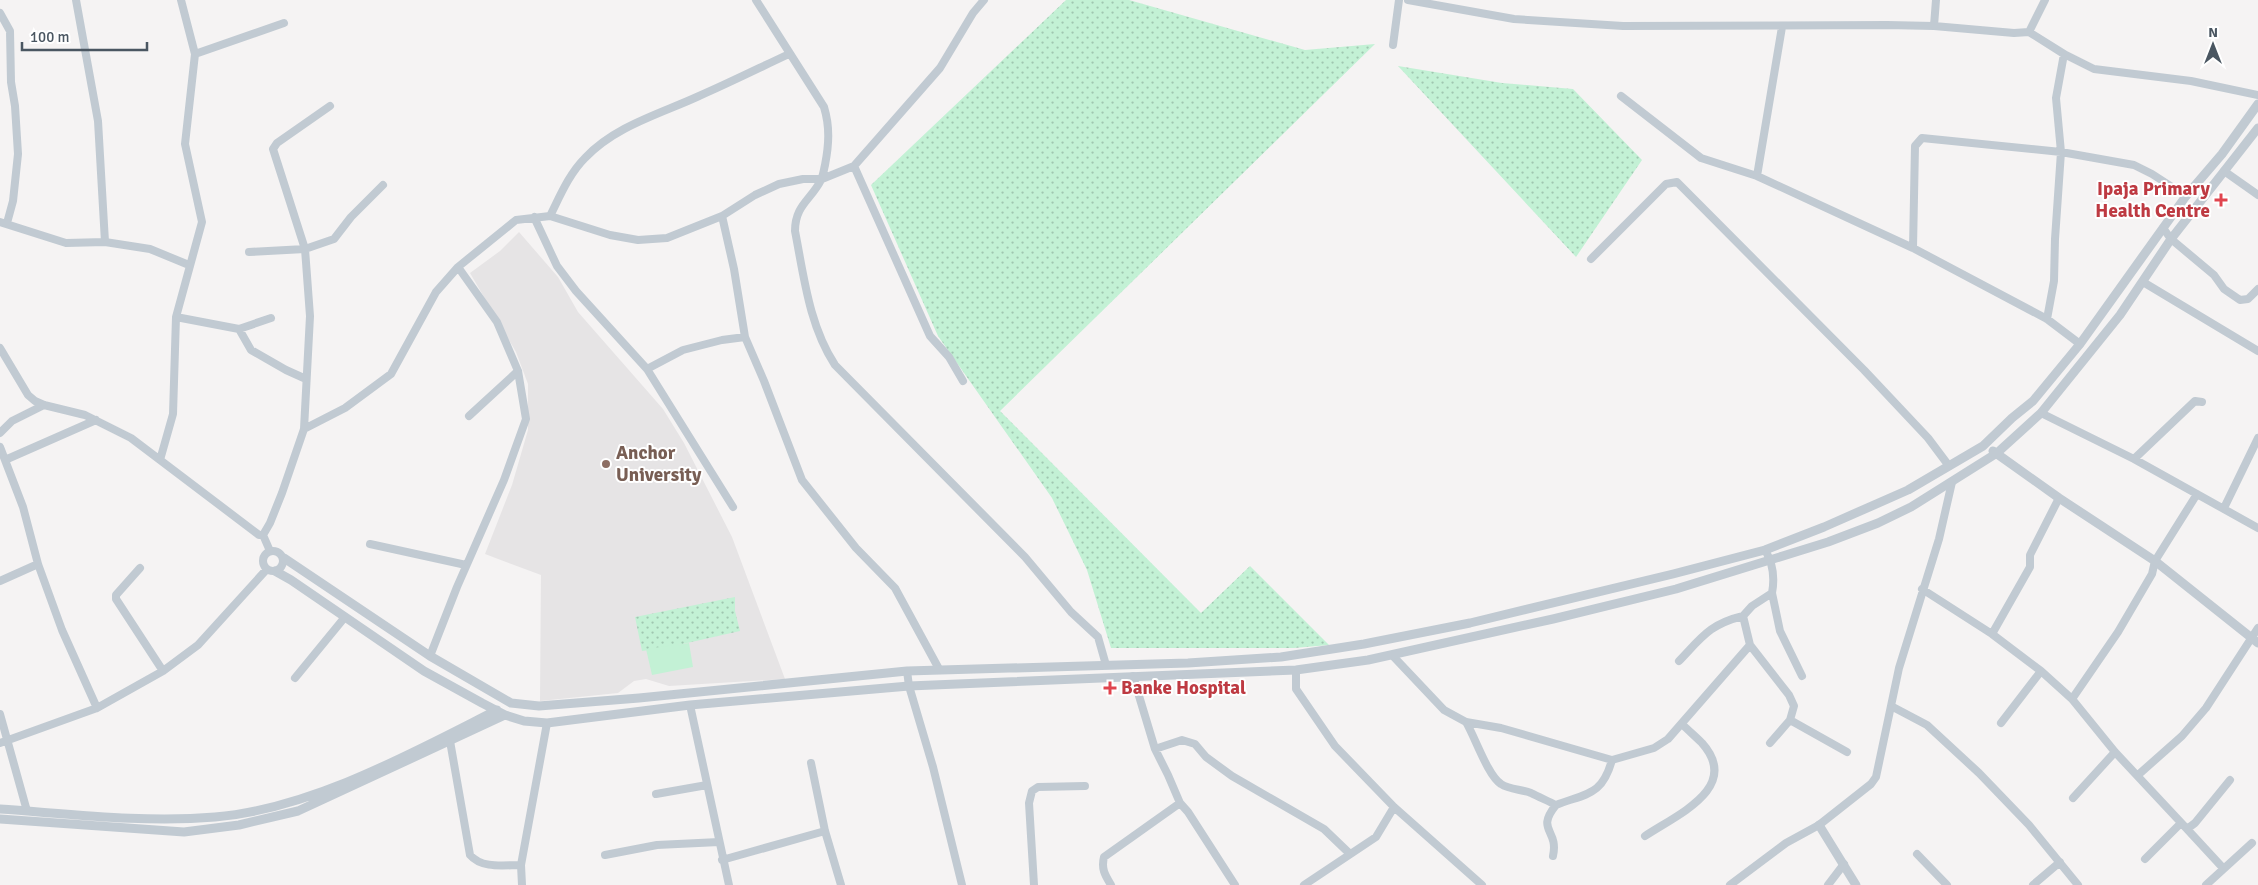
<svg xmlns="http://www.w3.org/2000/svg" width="2258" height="885" font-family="Signika,sans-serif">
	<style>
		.education { fill: #e6e4e5 }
		.green { fill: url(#green-dots) }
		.pitch { fill: #c3f1d5 }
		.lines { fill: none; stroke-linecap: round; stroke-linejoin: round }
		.minor { stroke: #c1cad2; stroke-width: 8 }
		.tertiary { stroke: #c1cad2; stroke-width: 9 }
		.health-dot { fill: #e0444e; stroke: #fff; stroke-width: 2 }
		.education-dot { fill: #8d6e63; stroke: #fff; stroke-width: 2 }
		.labels { text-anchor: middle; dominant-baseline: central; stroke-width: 4; stroke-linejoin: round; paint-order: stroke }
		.health-label { font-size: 19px; font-weight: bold; fill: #be3a42; stroke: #fff; text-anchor: end }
		.education-label { font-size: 19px; font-weight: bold; fill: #785e54; stroke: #fff; text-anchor: start }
	</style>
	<defs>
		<pattern id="green-dots" width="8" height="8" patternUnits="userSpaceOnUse" patternTransform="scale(1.25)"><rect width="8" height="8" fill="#c3f1d5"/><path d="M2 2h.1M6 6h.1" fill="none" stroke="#a0c6b0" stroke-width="1.8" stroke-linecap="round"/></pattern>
	</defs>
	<rect width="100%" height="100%" fill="#f5f3f3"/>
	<path class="education" d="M519,232L558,277L578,312L663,409L684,443L732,537L785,679L669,686L646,679L634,681L618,693L540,701L541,575L485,554L512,485L528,430V384L516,352L470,273L500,251Z"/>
	<path class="green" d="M1066,0H1129L1305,50L1375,44L1000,411L1201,613L1250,566L1329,645L1294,648H1111L1087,570L1052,498L938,336L871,185Z
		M1398,66L1502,83L1573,89L1642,160L1576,257Z
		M735,597V611L740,631L665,648L642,651L635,617Z"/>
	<path class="pitch" d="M689,643L693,667L652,675L646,649Z"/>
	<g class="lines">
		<path class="minor" d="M76,0L98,121L105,242
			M756,0L824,107C830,127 829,144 825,165C824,169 823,176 821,180C811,200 795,205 795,231C804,277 809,325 835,365L1025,557L1071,612L1098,637L1106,665
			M1408,0L1514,19L1623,26L1887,25L1934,26L2014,33L2029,32L2064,54L2094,69L2191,81L2258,95
			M0,13L10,31L11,82L15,106L18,154L13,201L7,223
			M1934,26L1936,0
			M2029,32L2045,0
			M1393,45L1399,0
			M195,54L284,23
			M1621,96L1701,158L1757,176L1913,248L2047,319L2080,344
			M854,166L930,336L949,357L963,381
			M2224,171L2258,195
			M1757,176L1782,27
			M550,216C560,196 569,174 585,158C615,126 660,114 699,96C729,83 759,68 789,54
			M722,216L734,269L745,337L764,381L802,480L856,548L895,588L939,669
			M534,217L557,266L576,291L647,369L733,507
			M0,222L66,243L105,242L150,249L189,265
			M2163,228L2171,239L2214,275L2224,289L2240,300L2248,299L2258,289
			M1913,248L1915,146L1922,138L2061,152L2134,165L2152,174L2186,196
			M249,252L305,249L334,239L351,217L383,185
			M1591,259L1666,184L1677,182L1864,370L1928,438L1949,466
			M2143,282L2258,351
			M176,317L239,329L271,318
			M2047,319L2054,281L2055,239L2061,152L2056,98L2064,54
			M239,329L251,350L286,370L306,379
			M0,348L28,395L35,401L44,405L85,415L131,438L259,535H263L270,523L282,493L304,429L310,316L305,249L273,149L277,143L330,106
			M647,369L683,350L722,340L745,337
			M2041,413L2134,459L2258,528
			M469,416L518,371
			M304,429L345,408L391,374L436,292L458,267L516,220L550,216L610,235L638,240L667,238L722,216L755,195L779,184L803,179H822L854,166L940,68L973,13L984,0
			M0,433L12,421L44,405
			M0,447L23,507L38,564L62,630L97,708
			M2134,459L2195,401L2202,402
			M5,460L96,420
			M160,460L173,414L176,317L202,222L185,144L195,54L181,0
			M2224,508L2258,438
			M263,535L270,551
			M370,544L466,565
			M1765,550C1773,563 1775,577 1772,593L1752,606L1743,616L1750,645L1789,695L1794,706L1790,720L1770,743
			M263 561a10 10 0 1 1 20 0a10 10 0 1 1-20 0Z
			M140,568L116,595V599L163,671
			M0,581L38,564
			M1922,589L1992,634L2041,671L2072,699L2115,752L2187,829L2195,823L2230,780
			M1772,593L1780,631L1802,676
			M1992,634L2030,567V555L2059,498
			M1392,655L1444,710L1466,722L1501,728L1612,760L1654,748L1668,739L1750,645
			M430,656L457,587L504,480L526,419L518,371L497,322L458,267
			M1679,661C1702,637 1710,624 1743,616
			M1296,670V689L1335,746L1394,807L1482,885
			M907,671L909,686L933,767L962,885
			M1133,676L1155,749L1168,775L1180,803L1188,812L1235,885
			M295,678L345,617
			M2072,699L2118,632L2152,574L2155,561L2197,494
			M690,705L729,885
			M1891,706L1927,725L1979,773L2029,825L2078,885
			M0,714L27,811
			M1790,720L1847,752
			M1466,722C1475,737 1488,776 1501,784C1510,790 1521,789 1531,793C1539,797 1548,801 1556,805C1587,793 1602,796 1612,760
			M2001,723L2041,671
			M450,741L470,855C482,869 504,865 521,865
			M0,743L97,708L163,671L198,645L267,569
			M1155,749L1182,740L1195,744L1206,757L1232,776L1324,829L1349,853
			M811,763L825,831L841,885
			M2138,775L2182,736L2206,708L2258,628
			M656,794L707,785
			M2073,798L2115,752
			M2187,829L2223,868
			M1645,836C1676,815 1742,788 1702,743C1696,737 1689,731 1683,725
			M1917,854L1947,885
			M605,855L657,845L719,842
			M1553,856C1559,829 1535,831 1556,805
			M2145,859L2180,824
			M722,860L825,831
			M522,885L521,865L547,723
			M1034,885L1029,803L1032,791L1038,787L1085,786
			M1111,885C1105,875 1101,869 1104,857L1180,803
			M1304,885L1376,837L1394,807
			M1730,885L1786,843L1819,825L1871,784L1876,777L1899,668L1939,539L1952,482
			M1828,885L1844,864
			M2033,885L2060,862
			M2206,885L2252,843"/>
		<path class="tertiary" d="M1993,451L2059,498L2155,561L2258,643
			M284,558L430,656L511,703L539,706L639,698L907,671L1188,663L1281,657L1364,644L1470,623L1673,574L1765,550L1824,527L1908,490L1983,446L2012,418L2033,401L2080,344L2186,196L2222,154L2258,104
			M275,571L291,580L424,671L482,703L505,715L524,721L547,723L690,705L909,686L1296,670L1368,660L1553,619L1676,589L1828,542L1878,523L1911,507L1997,453L2041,413L2120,315L2171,239L2258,128
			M0,809C71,814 144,823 215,817C311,809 412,753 497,710
			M0,819L184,832L239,825L298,811L505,715
			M1819,825L1856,885"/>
	</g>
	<g class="health-dot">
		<path d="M2218.5 192.5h5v5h5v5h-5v5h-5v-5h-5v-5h5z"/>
		<path d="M1107.5 680.5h5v5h5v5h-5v5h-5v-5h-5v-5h5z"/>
	</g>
	<circle class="education-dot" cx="606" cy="464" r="5"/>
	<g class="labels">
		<g class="health-label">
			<text x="2210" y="189">Ipaja Primary<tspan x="2210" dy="22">Health Centre</tspan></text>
			<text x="1121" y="688" text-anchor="start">Banke Hospital</text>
		</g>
		<g class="education-label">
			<text x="616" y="453">Anchor<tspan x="616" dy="22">University</tspan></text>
		</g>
	</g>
	<g transform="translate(2213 45)" stroke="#ffffff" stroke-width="4" paint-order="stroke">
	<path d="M0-4L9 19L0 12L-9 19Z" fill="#4a5661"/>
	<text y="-8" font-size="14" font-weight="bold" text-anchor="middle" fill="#4a5661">N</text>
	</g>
	<path d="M22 42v8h125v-8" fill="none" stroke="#4a5661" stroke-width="2.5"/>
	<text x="30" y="42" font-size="15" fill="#4a5661" stroke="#ffffff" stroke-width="4" paint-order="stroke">100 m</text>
</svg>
